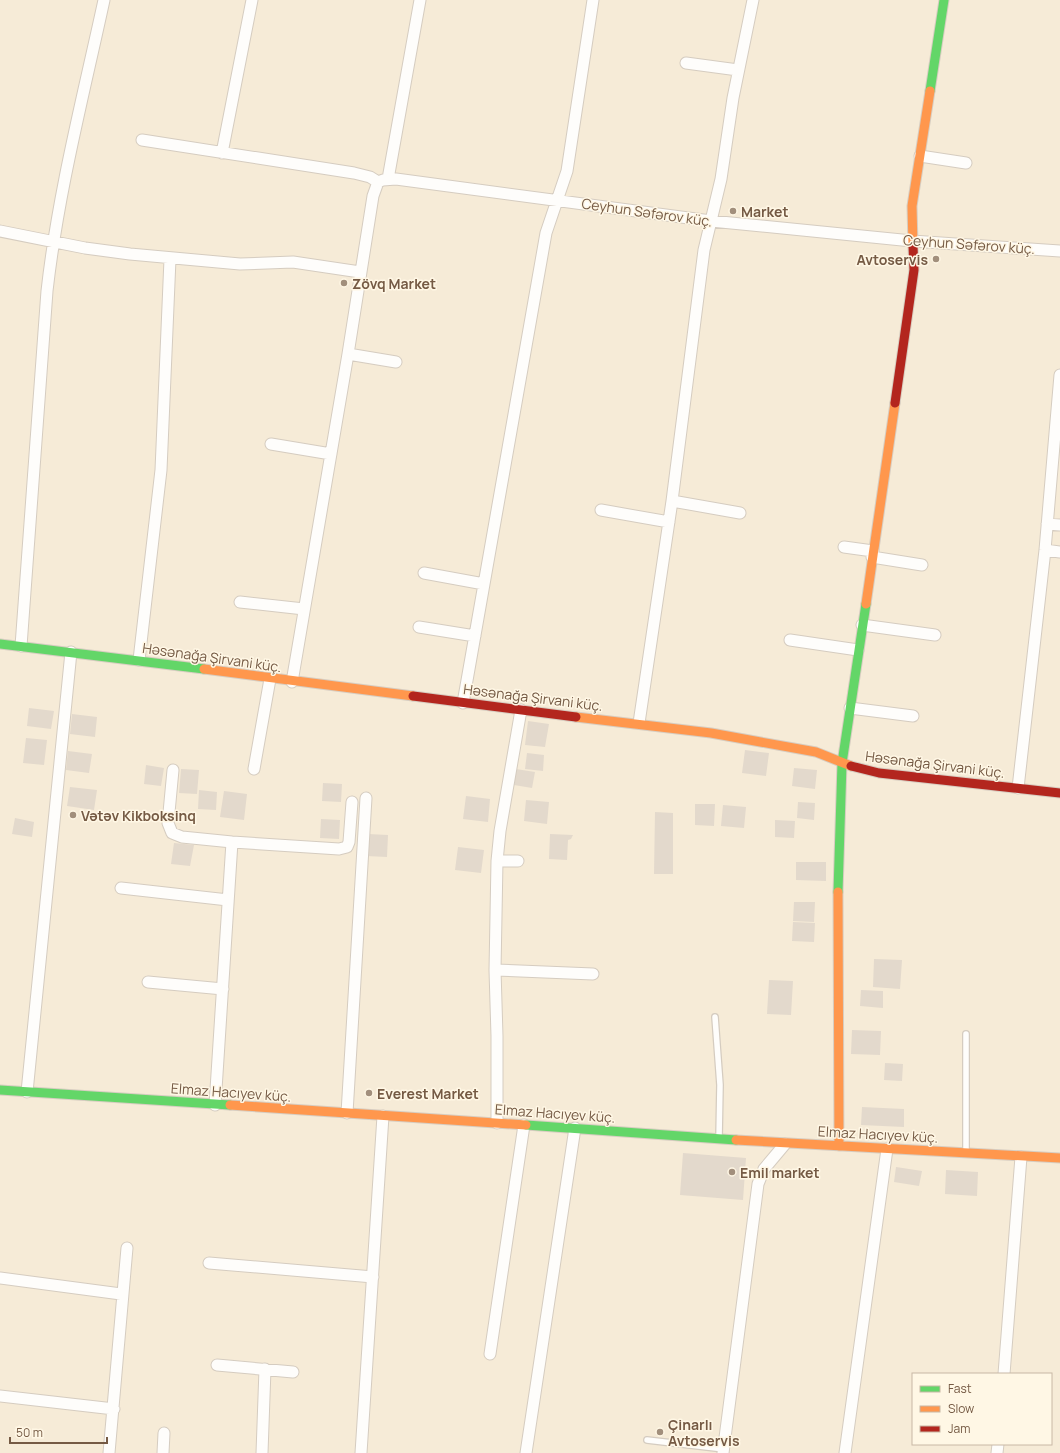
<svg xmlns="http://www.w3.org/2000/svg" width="1060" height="1453" font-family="Manrope,sans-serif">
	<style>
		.residential { fill: #f6ebd7; fill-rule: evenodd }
		.building { fill: #e3d9cc }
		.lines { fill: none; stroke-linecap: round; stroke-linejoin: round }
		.lane-casing { stroke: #d5ccc0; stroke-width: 8 }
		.street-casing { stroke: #d5ccc0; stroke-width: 13 }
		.fast-casing { stroke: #d7cdc1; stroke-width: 11 }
		.slow-casing { stroke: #d7cdc1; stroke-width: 11 }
		.jam-casing { stroke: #d7cdc1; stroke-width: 11 }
		.lane { stroke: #fefdfb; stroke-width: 5.5 }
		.street { stroke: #fefdfb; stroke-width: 11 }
		.fast { stroke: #63d668; stroke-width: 9 }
		.slow { stroke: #ff974d; stroke-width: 9 }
		.jam { stroke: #b3261e; stroke-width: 9 }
		.poi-dot { fill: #a28f7c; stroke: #fff7e5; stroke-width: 1.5 }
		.labels { text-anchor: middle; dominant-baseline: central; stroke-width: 3; stroke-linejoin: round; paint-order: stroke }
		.poi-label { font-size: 14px; font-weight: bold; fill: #755a44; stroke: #fff7e5; text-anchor: start }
		.street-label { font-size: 14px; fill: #755a44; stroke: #fff7e5 }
	</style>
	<rect width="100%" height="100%" fill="#f6f1e5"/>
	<path class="residential" d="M0,0H1060V1453H0ZM913,1374H1051V1444H913Z"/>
	<path class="building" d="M29,708L54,711L51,729L27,726Z
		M72,714L97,717L95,737L70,734Z
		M528,721L549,724L545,747L525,745Z
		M26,738L47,740L44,765L23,763Z
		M745,750L769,753L766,776L742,773Z
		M68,751L92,754L89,773L66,770Z
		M527,753L544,755L543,771L525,769Z
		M146,765L164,768L161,786L144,784Z
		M794,768L817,770L815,789L792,786Z
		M181,769L199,770L197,794L179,793Z
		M516,769L535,772L532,788L514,785Z
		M323,783L342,784L341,802L322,801Z
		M70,787L97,790L94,810L67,806Z
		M199,790L217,792L216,810L198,809Z
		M224,791L247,794L244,820L220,817Z
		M466,796L490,799L488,822L463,819Z
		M526,800L549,802L547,824L524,821Z
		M798,802L815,803L814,820L797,818Z
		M695,804H715L714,826L695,825Z
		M723,805L746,807L744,828L721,826Z
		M655,812L673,813V874H654Z
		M15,818L34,822L32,837L12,834Z
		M321,819L340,820L339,839L320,838Z
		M775,820L795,821L794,838L775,837Z
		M368,834L388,835L387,857L366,856Z
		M550,834L573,835L571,839L568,840L567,860L549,859Z
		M174,843L194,845L190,866L171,864Z
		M458,847L484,850L481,873L455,870Z
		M796,862H826V881L796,880Z
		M794,902H815L814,922L793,921Z
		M793,922L815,923L814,942L792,941Z
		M874,959L902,960L900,989L873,987Z
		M769,980L793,981L791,1015L767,1014Z
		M861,990L883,991V1008L860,1006Z
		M852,1030L881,1031L880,1055L851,1054Z
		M885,1063L903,1064L902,1081L884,1080Z
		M862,1107L904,1109V1127L861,1125Z
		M683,1153L746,1158L743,1200L680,1195Z
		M896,1167L922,1171L919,1186L894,1182Z
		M946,1170L978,1172L977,1196L945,1194Z"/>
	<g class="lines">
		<g class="lane-casing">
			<path id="lane" d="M715,1017L720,1085L719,1138
				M966,1034V1153
				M647,1440L724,1449"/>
		</g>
		<g class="street-casing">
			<path id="street" d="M686,63L738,70
				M142,140L354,173L370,177L378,182
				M222,153L252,0
				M920,156L966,163
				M388,179L420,0
				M378,182L383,180L396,179L711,221L912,241L1060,251
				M0,231L85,248L130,254L240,264L293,262L360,272
				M348,354L396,362
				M271,444L331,454
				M672,501L740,513
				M601,510L669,522
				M1047,524L1060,525
				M844,547L873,551
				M1045,550L1060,552
				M872,557L922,565
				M424,573L484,584
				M240,602L304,609
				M862,625L935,635
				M419,627L475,636
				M790,640L858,650
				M21,646L47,291C58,193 83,97 104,0
				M139,660L161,470L170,259
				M292,682L348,354L373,196L378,182
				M463,703L546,233L567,171L593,0
				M850,708L913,716
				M639,723L672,501L704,250L721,179L733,98L753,0
				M254,769L270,679
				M173,770L168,823L172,833L182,837L232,842L339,849L347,847L349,842L352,802
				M1018,788L1045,550L1060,375
				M497,861H518
				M121,888L228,900
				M495,970L593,974
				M148,982L223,989
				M27,1092L71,652
				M215,1105L232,842
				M347,1113L366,798
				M497,1123V1036L495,970L497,861L500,831L521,710
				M209,1263L373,1277
				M0,1278L121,1294
				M490,1354L524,1125
				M217,1365L293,1372
				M1004,1374L1021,1157
				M0,1396L114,1409
				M109,1453L127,1248
				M163,1453L164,1433
				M262,1453L265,1369
				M361,1453L383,1116
				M526,1453L575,1128
				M723,1453L758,1184L764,1169L785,1144
				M845,1453L887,1149
				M997,1453L998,1444"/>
		</g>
		<g class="fast-casing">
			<path id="fast" d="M930,91L944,0
				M0,644L204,669
				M838,892L842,763L866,604
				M0,1090L230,1105
				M526,1125L736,1140"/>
		</g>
		<g class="slow-casing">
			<path id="slow" d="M913,246L912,206L930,91
				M866,604L895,403
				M204,669L413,696
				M576,717L711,733L816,752L851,766
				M838,892L839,1146
				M230,1105L526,1125
				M736,1140L1060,1158"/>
		</g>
		<g class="jam-casing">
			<path id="jam" d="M895,403L914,270L913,246
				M413,696L576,717
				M851,766L879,773L1060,793"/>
		</g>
		<use href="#lane" class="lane"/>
		<use href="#street" class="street"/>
		<use href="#fast" class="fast"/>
		<use href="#slow" class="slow"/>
		<use href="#jam" class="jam"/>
	</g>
	<g class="poi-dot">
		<circle cx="733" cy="211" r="4"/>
		<circle cx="936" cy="259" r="4"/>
		<circle cx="344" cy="283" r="4"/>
		<circle cx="73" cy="815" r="4"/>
		<circle cx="369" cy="1093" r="4"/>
		<circle cx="732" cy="1172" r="4"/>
		<circle cx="660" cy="1432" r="4"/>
	</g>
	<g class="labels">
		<g class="poi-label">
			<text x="741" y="211">Market</text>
			<text x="928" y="259" text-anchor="end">Avtoservis</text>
			<text x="352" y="283">Zövq Market</text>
			<text x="81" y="815">Vətəv Kikboksinq</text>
			<text x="377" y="1093">Everest Market</text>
			<text x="740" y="1172">Emil market</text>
			<text x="668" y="1424">Çinarlı<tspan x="668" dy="16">Avtoservis</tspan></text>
		</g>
		<g class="street-label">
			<text transform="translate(647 212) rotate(8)">Ceyhun Səfərov küç.</text>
			<text transform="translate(969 244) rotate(4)">Ceyhun Səfərov küç.</text>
			<text transform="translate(212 657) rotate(8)">Həsənağa Şirvani küç.</text>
			<text transform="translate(533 697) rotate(7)">Həsənağa Şirvani küç.</text>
			<text transform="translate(935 764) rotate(7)">Həsənağa Şirvani küç.</text>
			<text transform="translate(231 1092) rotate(4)">Elmaz Hacıyev küç.</text>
			<text transform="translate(555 1113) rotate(4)">Elmaz Hacıyev küç.</text>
			<text transform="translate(878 1134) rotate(3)">Elmaz Hacıyev küç.</text>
		</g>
	</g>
	<rect x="912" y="1373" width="140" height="72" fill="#fff7e5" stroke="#c8b8a5"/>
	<rect x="920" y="1386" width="20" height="6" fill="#63d668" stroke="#c8b8a5"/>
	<text x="948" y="1393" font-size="12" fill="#755a44">Fast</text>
	<rect x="920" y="1406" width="20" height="6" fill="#ff974d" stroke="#c8b8a5"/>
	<text x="948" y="1413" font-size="12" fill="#755a44">Slow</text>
	<rect x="920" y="1426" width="20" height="6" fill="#b3261e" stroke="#c8b8a5"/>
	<text x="948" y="1433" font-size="12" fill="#755a44">Jam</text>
	<path d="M10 1437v6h97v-6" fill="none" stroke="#755a44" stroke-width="2"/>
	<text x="16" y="1437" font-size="12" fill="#755a44" stroke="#fff7e5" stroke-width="3" paint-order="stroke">50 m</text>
</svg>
